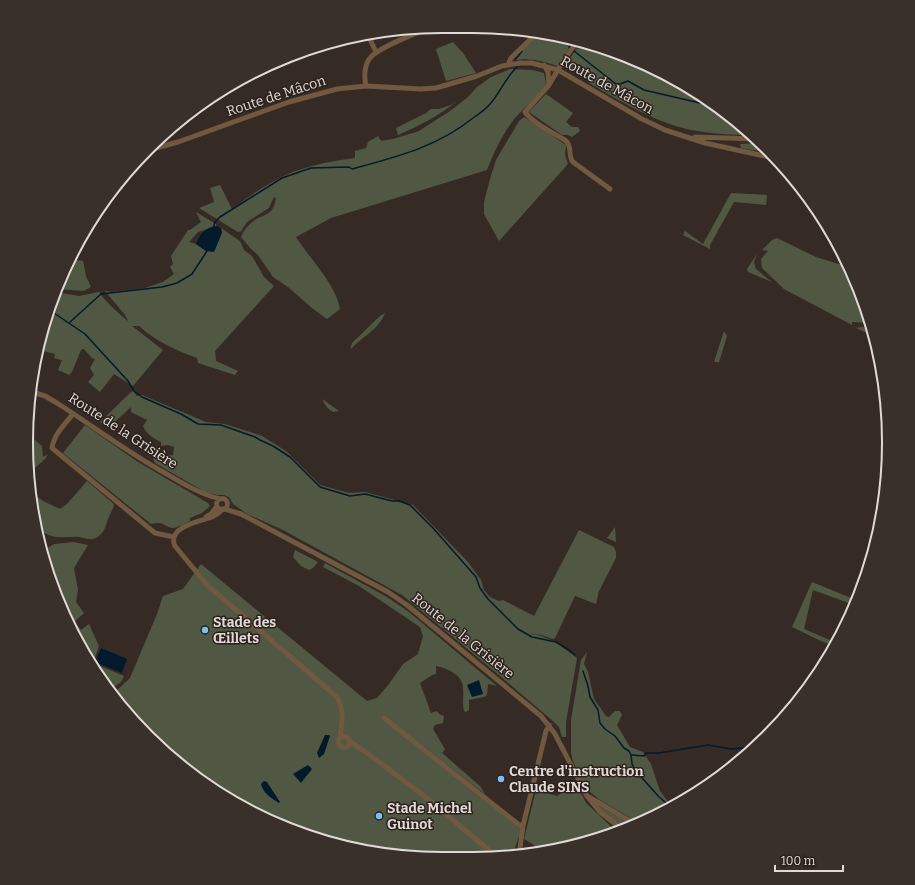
<svg xmlns="http://www.w3.org/2000/svg" width="915" height="885" font-family="Bitter,serif">
	<style>
		.green { fill: #505844 }
		.water { fill: #021a2b }
		.lines { fill: none; stroke-linecap: round; stroke-linejoin: round }
		.stream { stroke: #021a2b; stroke-width: 1.5 }
		.minor { stroke: #715841; stroke-width: 5 }
		.poi-dot { fill: #7abef8; stroke: #2c211b; stroke-width: 1.5 }
		.labels { text-anchor: middle; dominant-baseline: central; stroke-width: 3; stroke-linejoin: round; paint-order: stroke }
		.street-label { font-size: 14px; fill: #e0d9d5; stroke: #2c211b }
		.poi-label { font-size: 14px; font-weight: bold; fill: #e0d9d5; stroke: #2c211b; text-anchor: start }
		.rim { fill: none; stroke: #e0d9d5; stroke-width: 2 }
	</style>
	<rect width="100%" height="100%" fill="#362b24"/>
	<path class="green" d="M541,33L567,39L572,42L561,62L557,66C542,61 529,57 513,61L522,49Z
		M453,42L463,53L476,73L446,81L436,49Z
		M598,46L606,48L681,82L747,129L752,135C734,135 715,134 697,131C659,125 622,102 589,83L588,79L566,65L576,49L580,48L586,50L598,48Z
		M510,69L532,70L544,73L546,84C537,97 526,106 515,118C503,133 494,152 487,170L331,218L296,237C309,258 336,284 340,309L327,319L312,308L288,287L273,277L258,255L251,249L241,237C244,229 251,222 258,218C262,216 266,215 270,212C274,208 275,203 276,198L274,197L269,208L247,222L241,231L238,232L199,208L214,202L210,188L220,185L232,209C246,199 259,189 274,181C298,167 327,162 355,158V151L366,148L368,142L378,136L381,141L393,139L419,131L453,109L468,97L477,87L491,77Z
		M546,94L573,113L566,122L572,127H578L580,131L572,137L568,135H562L529,112Z
		M456,102C438,116 419,126 398,135L396,128L426,113L431,109H439L451,105Z
		M524,117L566,145L565,155L568,164L499,241L484,214V202L490,179L496,160L519,121Z
		M760,143L769,153L741,148L740,144Z
		M731,193L767,195L766,205L734,202L710,245V249L683,235L685,231L703,244Z
		M196,212L216,224V226L198,232L189,242L196,244L206,251L222,233L221,228L240,241L244,250L252,256L264,277L274,286L215,351L216,361L238,371L235,375L198,363L197,358C175,350 157,342 139,326H132L163,350L133,386L114,374L100,392L88,382L94,375L90,368L95,359L92,358L84,349L81,350L72,372L69,375L58,370L62,360L54,358L55,354L43,351L47,338L42,336L48,309L55,292L79,296L99,292C104,300 120,315 128,321L125,315L105,291L112,292L145,288L163,282L174,274L170,267L173,264L171,256L188,230H190L201,222Z
		M777,238L816,257L842,265L851,272L871,323L852,322V325L784,289L762,268L761,259L768,251L762,250L772,240Z
		M757,254L754,262L756,269L772,282L748,272L747,269Z
		M71,259L83,261L86,276L91,287L84,291L57,289Z
		M385,313C378,331 361,337 350,350L352,343L380,316Z
		M862,327L872,328L875,337L856,328Z
		M724,331L727,336L719,362H714Z
		M133,391L137,396L142,395L206,422L225,424L262,436L286,451L320,485L349,493L365,492L413,505L468,562L481,580L484,590L490,597L499,601L503,600L534,616L579,530L614,547L616,552V558L599,591L596,604L575,596L555,638L553,639L541,635L529,633L541,636L554,641L577,658L566,722V737H562L559,727L554,722L500,676L402,595L283,530L247,514L233,504L229,497L224,495H217L205,492L155,463L153,458L173,455L174,447L168,445L161,446V442C153,438 146,434 143,426L147,420L131,412V407L108,428L100,422L130,393Z
		M322,399L339,411L333,412C327,408 325,405 322,399Z
		M85,425L138,462L208,503L210,506L202,513L190,518V521C185,523 178,528 172,528C163,526 164,521 151,524L63,453Z
		M28,434L42,446L43,457L48,454L45,459L28,474Z
		M87,481L114,504C113,511 109,515 107,521C105,530 102,536 93,539C87,540 80,536 74,537C56,537 55,539 39,530L31,493L45,502L60,509L67,504Z
		M615,527L616,542L607,538Z
		M74,542L88,545L74,568L78,590L76,602L84,613L74,622L81,630L89,624L99,646L93,663L124,676L121,682L110,690L82,651L48,576L43,551L54,544Z
		M295,550L318,562L313,568L309,570L301,566L293,557Z
		M325,563L387,597L409,612L497,686L488,684L487,695L484,697L469,700V710L466,712L464,711C462,703 464,696 463,688C463,675 447,668 436,666V674L432,675L420,683L431,713L437,711L439,714L444,716L443,723L435,725L433,729L445,749L442,753L480,786L485,794L414,739L522,828L512,856L500,858H415L334,845L258,816L189,773L129,717L113,694L130,678L157,614L163,596L183,589L201,564L367,701L377,698L389,684L403,664L418,654L423,636L420,627L359,586L323,567Z
		M812,582L856,600L854,605L813,590L804,629L837,643L835,646L821,641L792,627Z
		M587,652L584,664L588,672L594,699L606,716L609,717L615,711H620L622,715L617,725L630,747L643,752L651,764L660,791L672,807L657,816L639,823L600,800L585,788L573,761L571,753V720L581,660Z
		M576,783L586,803L616,831L581,845L546,850L541,845L540,852H537L534,845L524,839L536,790L557,796Z
		M596,804L632,825L623,829L603,812Z"/>
	<path class="water" d="M216,226L221,228L222,233L214,252L206,251L196,244C199,235 206,227 216,226Z
		M101,648L127,659L122,673L95,662Z
		M479,680L483,694L472,697L467,685Z
		M325,735H329L330,736L324,754L319,758L317,753Z
		M308,765L312,769L301,783L293,774Z
		M264,781L267,782L280,802L279,803C271,798 263,793 261,784Z"/>
	<g class="lines">
		<path class="stream" d="M569,47L571,43L569,39
			M574,51L616,84H620L628,81L644,90L717,107
			M213,228L215,222L220,217L282,178L311,168L349,167L352,169C396,157 437,147 473,118C479,114 485,110 490,104C500,93 505,78 517,67L515,60L522,51
			M48,309L85,334L128,381L134,391L142,397L181,414L198,424L221,425L255,437L260,440L273,446L290,457L320,487L350,496L365,494L392,501H399L410,505L433,528L476,577L480,588L488,599L518,629L532,637L556,642L569,650L575,655
			M70,322L101,294L162,287L177,283L192,274L207,251
			M583,671L588,686L590,697L598,710L600,723L605,729L615,736L624,748L629,751L631,755L632,764L636,771L659,797L671,807
			M632,755L644,756L646,753H659L708,745L731,749L754,747"/>
		<path class="minor" d="M367,33L376,52
			M577,44L584,46L592,45
			M508,65L511,58L538,32
			M544,65L548,72L549,85C554,77 570,47 577,44
			M549,85L525,112C532,122 546,129 556,135C560,137 564,139 567,142C572,148 568,156 573,162L610,189
			M366,86C364,77 364,64 371,57C380,47 422,30 435,27
			M693,139L695,137L757,139
			M149,150L178,142L289,102L337,89L366,86L421,89L436,88L477,76L502,66L520,63H532L558,70L642,119L665,130L705,143L774,158
			M29,391L45,396L57,403C93,426 127,452 165,473C182,483 200,494 220,499
			M73,414C65,424 54,434 52,448L155,533L174,537
			M216.5 504a5.5 5.5 0 1 1 11 0a5.5 5.5 0 1 1-11 0Z
			M223,509C220,512 216,515 212,517C201,521 166,527 175,546L207,585L336,696C345,709 342,723 340,738
			M225,509L241,514L388,592L407,605L541,716L555,734L587,796L600,812L622,829
			M206,517L212,513L217,506
			M384,718L518,824L523,826
			M338.5 742a5.5 5.5 0 1 1 11 0a5.5 5.5 0 1 1-11 0Z
			M349,741L370,755L428,799L498,858
			M589,797L635,824
			M519,855L523,826L546,731L549,725"/>
	</g>
	<g class="poi-dot">
		<circle cx="205" cy="630" r="4"/>
		<circle cx="501" cy="779" r="4"/>
		<circle cx="379" cy="816" r="4"/>
	</g>
	<g class="labels">
		<g class="street-label">
			<text transform="translate(607 85) rotate(29)">Route de Mâcon</text>
			<text transform="translate(276 96) rotate(-18)">Route de Mâcon</text>
			<text transform="translate(123 431) rotate(33)">Route de la Grisière</text>
			<text transform="translate(463 636) rotate(39)">Route de la Grisière</text>
		</g>
		<g class="poi-label">
			<text x="213" y="622">Stade des<tspan x="213" dy="16">Œillets</tspan></text>
			<text x="509" y="771">Centre d'instruction<tspan x="509" dy="16">Claude SINS</tspan></text>
			<text x="387" y="808">Stade Michel<tspan x="387" dy="16">Guinot</tspan></text>
		</g>
	</g>
	<path d="M0 0H915V885H0ZM442 33H473A409 409 0 0 1 882 442V443A409 409 0 0 1 473 852H442A409 409 0 0 1 33 443V442A409 409 0 0 1 442 33Z" fill="#3a302a" fill-rule="evenodd"/>
	<path class="rim" d="M442 33H473A409 409 0 0 1 882 442V443A409 409 0 0 1 473 852H442A409 409 0 0 1 33 443V442A409 409 0 0 1 442 33Z"/>
	<path d="M775 865v6h68v-6" fill="none" stroke="#e0d9d5" stroke-width="2"/>
	<text x="781" y="865" font-size="12" fill="#e0d9d5" stroke="#2c211b" stroke-width="3" paint-order="stroke">100 m</text>
</svg>
